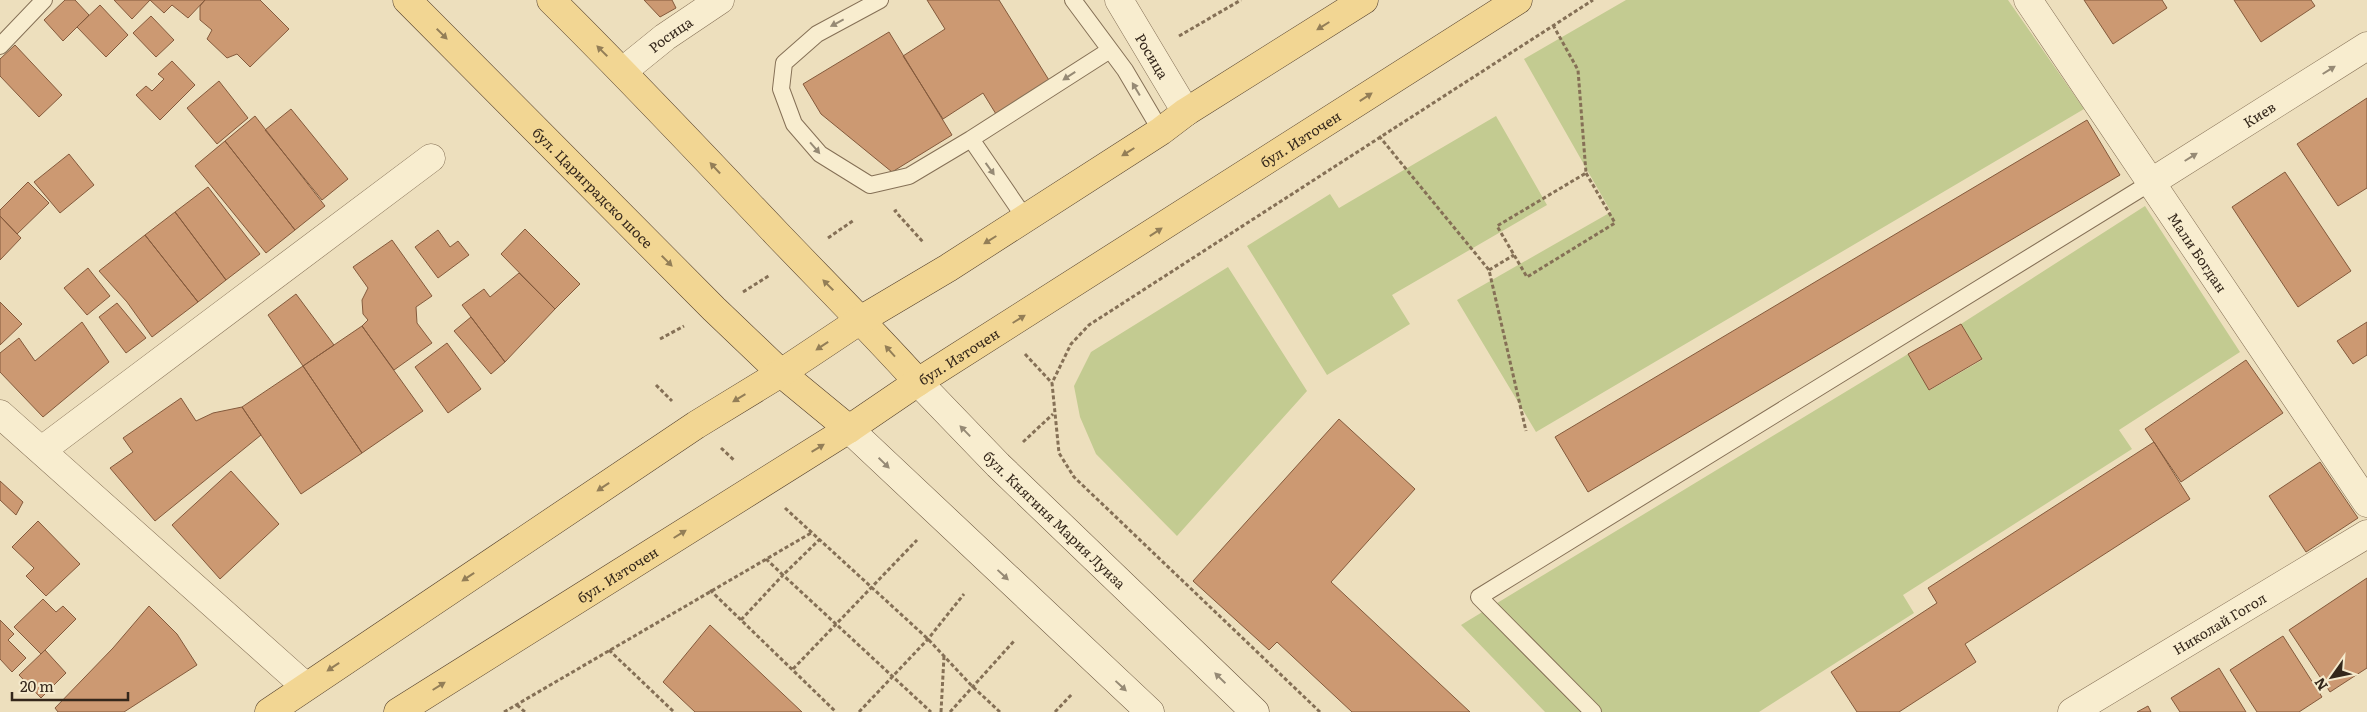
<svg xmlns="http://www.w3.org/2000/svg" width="2367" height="712" font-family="Literata,serif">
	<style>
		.green { fill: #c3cb91 }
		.building { fill: #cc9972; stroke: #845a3c }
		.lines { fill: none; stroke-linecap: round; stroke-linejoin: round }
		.lane-casing { stroke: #857056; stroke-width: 18 }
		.street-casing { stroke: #857056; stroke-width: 29 }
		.secondary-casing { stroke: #66513a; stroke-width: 29 }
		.primary-casing { stroke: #523e2b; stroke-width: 29 }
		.path { stroke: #857056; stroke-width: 3; stroke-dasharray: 4 2.5; stroke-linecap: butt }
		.lane { stroke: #f8edcf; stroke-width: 16 }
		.street { stroke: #f8edcf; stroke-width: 28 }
		.secondary { stroke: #f8edcf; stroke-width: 28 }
		.primary { stroke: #f2d693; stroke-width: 28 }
		.oneway { fill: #968a75 }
		.oneway2 { fill: #937e57 }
		.labels { text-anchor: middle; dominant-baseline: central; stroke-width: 4; stroke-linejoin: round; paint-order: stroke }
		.street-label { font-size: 14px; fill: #34271b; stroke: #f5eacc }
	</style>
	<rect width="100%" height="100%" fill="#eddfbd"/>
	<path class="green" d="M1626,0H2008L2084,109L1536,432L1457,300L1611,212L1524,59Z
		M1496,116L1547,205L1392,295L1410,324L1327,375L1247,246L1330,194L1339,208Z
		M2145,206L2240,352L2119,430L2132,449L1903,595L1914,613L1759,712H1545L1461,625L1908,354L1930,390L1982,360L1961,324Z
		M1228,267L1307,391L1177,536L1096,454L1080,417L1074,386L1091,352Z"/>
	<path class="building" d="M65,0H75L89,15L63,41L44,20Z
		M114,0H150L132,19Z
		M150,0H205L188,18L172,5L164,13Z
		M205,0H260L289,29L250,67L237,54L227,58L207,39L212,30L200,20V6Z
		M644,0H672L676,8L660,17Z
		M927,0H999L1057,93L1004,127L983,93L943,119L903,56L945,29Z
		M2084,0H2162L2167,8L2113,44Z
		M2234,0H2311L2315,6L2261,42Z
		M100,5L128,35L106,57L77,27Z
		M151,16L174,40L156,57L133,33Z
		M889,32L952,135L892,172L821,114L803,84Z
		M15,45L62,95L39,117L0,76V59Z
		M172,61L195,85L160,120L136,95L146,86L152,91L164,79L158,74Z
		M219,81L248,118L217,144L187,108Z
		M2367,98V188L2338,206L2297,144Z
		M291,109L348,179L322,200L265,130Z
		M255,116L325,206L295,230L225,141Z
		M2087,120L2120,175L1588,492L1555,437Z
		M225,141L295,230L266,253L195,166Z
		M69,154L94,185L60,213L34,182Z
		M2285,172L2351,271L2298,307L2232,207Z
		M28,182L49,203L17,234L0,216V210Z
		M208,187L260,254L226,280L175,212Z
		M175,212L226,280L198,302L145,235Z
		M0,216L21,238L0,260Z
		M525,229L580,284L555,309L501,254Z
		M438,230L450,247L458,241L469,255L438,278L415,247Z
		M145,235L198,302L152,337L127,302L99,271Z
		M392,240L432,296L416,307L417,323L432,343L394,370L362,326L368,320L363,314L362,300L368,288L353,267Z
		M88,268L110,296L87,315L64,288Z
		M519,273L555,309L505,362L462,305L484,289L490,297Z
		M296,294L334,345L303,366L268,315Z
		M0,302L22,324L0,345Z
		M117,303L146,338L126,353L99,317Z
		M471,317L505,362L491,374L454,331Z
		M82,322L109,362L43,417L0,372V353L19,338L35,361Z
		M2367,322V355L2353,364L2337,341Z
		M1961,324L1982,359L1929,390L1908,354Z
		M362,326L423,411L362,453L303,366Z
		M447,343L481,389L448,413L415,367Z
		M2246,360L2283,413L2181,482L2145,429Z
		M303,366L362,453L301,494L242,407Z
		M181,398L196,421L213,413L242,407L261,435L155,521L110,468L133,452L123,438Z
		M1339,419L1415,489L1331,582L1470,712H1352L1277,642L1269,650L1193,581Z
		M2154,442L2190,499L1965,644L1976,662L1899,712H1857L1831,672L1937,603L1928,588Z
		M2320,462L2358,518L2306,552L2269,496Z
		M231,471L279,524L220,579L172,525Z
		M0,481L23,502L16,515L0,500Z
		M38,521L80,564L46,596L26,576L34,568L12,547Z
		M2367,578V668L2330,692L2289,630Z
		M43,599L56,612L63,606L76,619L41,654L14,627Z
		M149,606L177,634L197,665L124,712H58L55,708L113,648Z
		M0,620L14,634L8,640L26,658L12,672L0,659Z
		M710,625L802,712H695L663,682Z
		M2283,636L2322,697L2299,712H2257L2230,670Z
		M45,650L66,673L41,698L19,675Z
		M2219,668L2246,712H2180L2171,698Z
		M2148,706L2151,712H2137Z"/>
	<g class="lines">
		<g class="lane-casing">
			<path id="lane" d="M880,0L817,34L784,63L781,89L794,124L820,154L870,185L909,176L971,139L1025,218
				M1073,0L1125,70L1161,131
				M0,46L44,0
				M971,139L1110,50
				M1593,712L1479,597L2150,183"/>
		</g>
		<g class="street-casing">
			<g id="street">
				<path id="s1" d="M1119,0L1186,112"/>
				<path id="s2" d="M2028,0L2367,503"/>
				<path id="s3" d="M623,71L665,37L720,0"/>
				<path id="s4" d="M2150,183L2367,46"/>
				<path d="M0,414L305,686"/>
				<path d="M42,450L431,158"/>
				<path id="s5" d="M2072,712L2367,534"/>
			</g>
		</g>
		<g class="secondary-casing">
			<g id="secondary">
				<path id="s6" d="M918,382L998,465L1255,712"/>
				<path d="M849,429L1150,712"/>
			</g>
		</g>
		<g class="primary-casing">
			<g id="primary">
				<path id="s7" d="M407,0L714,309L781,373L849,429"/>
				<path d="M551,0C628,76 702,155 777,234C824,283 872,331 918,382"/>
				<path d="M269,712L696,425L781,373L862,319L948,268L1161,131L1186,112L1364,0"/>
				<path id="s8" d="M398,712L849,429L918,382L1518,0"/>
			</g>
		</g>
		<path class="path" d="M1553,25L1578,70L1586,173L1497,226L1527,277L1615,223L1586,173
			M1179,36L1241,0
			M1379,136L1489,270L1526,431
			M897,210L895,211L923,242
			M828,238L854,220
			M1489,270L1514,255
			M743,292L770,275
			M660,339L684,326
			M1025,354L1052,383
			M656,385L672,401
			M1023,442L1053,414
			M721,448L735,461
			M785,508L928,639L972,686L1000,712
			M766,559L783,575L820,539
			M710,590L836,712
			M741,620L783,575L931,712
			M609,650L674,712
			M793,669L917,540
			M517,705L525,712
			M504,712L811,533
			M859,712L928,639L964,594
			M941,712L944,656
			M950,712L1014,641
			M1055,712L1072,694
			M1320,712L1074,477L1059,453L1052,383L1071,344L1089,325L1593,0"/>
		<use href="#lane" class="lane"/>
		<use href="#street" class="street"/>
		<use href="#secondary" class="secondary"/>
		<use href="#primary" class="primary"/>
	</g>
	<defs><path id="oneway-solid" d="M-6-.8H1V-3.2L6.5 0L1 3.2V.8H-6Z" transform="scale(1.25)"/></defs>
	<g class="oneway">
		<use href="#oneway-solid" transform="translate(837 23) rotate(152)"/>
		<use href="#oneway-solid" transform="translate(2329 70) rotate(-32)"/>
		<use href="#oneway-solid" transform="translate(1069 76) rotate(147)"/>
		<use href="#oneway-solid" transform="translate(1136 89) rotate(-121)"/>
		<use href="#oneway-solid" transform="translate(815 148) rotate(49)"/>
		<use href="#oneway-solid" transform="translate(2191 157) rotate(-32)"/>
		<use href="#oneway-solid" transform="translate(990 169) rotate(54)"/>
		<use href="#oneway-solid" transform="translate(965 431) rotate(-134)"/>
		<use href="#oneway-solid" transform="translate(884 463) rotate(44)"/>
		<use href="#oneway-solid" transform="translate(1003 575) rotate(43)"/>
		<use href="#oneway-solid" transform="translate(1220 678) rotate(-136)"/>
		<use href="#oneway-solid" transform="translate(1121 686) rotate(43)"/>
	</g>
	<g class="oneway2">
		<use href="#oneway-solid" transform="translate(1323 26) rotate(148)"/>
		<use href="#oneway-solid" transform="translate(442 34) rotate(45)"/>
		<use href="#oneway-solid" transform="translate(602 51) rotate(-135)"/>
		<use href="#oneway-solid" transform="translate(1366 97) rotate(-33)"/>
		<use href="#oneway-solid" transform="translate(1128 152) rotate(148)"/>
		<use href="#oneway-solid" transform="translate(715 168) rotate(-133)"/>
		<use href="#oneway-solid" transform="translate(1156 232) rotate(-33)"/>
		<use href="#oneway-solid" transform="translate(990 240) rotate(148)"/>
		<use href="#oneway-solid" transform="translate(667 261) rotate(45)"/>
		<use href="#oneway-solid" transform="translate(828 285) rotate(-135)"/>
		<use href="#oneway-solid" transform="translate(1019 319) rotate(-32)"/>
		<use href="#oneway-solid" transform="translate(822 346) rotate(146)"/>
		<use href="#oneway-solid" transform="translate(890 351) rotate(-132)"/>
		<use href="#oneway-solid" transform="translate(739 398) rotate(149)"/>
		<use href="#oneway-solid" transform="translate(818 448) rotate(-31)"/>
		<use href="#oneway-solid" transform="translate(603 487) rotate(146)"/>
		<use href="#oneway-solid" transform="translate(680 534) rotate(-32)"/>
		<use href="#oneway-solid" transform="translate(468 577) rotate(146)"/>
		<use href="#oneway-solid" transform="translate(333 667) rotate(146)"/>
		<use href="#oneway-solid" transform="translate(439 686) rotate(-32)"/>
	</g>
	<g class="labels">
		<g class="street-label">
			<text stroke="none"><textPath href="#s3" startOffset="60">Росица</textPath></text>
			<text stroke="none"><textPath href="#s1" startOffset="65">Росица</textPath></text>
			<text stroke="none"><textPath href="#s4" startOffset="129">Киев</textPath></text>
			<text stroke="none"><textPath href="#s8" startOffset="1069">бул. Източен</textPath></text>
			<text stroke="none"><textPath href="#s7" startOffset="264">бул. Цариградско шосе</textPath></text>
			<text stroke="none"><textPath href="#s2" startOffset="304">Мали Богдан</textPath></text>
			<text stroke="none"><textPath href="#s8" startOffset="664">бул. Източен</textPath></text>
			<text stroke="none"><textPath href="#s6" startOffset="194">бул. Княгиня Мария Луиза</textPath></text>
			<text stroke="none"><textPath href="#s8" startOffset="259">бул. Източен</textPath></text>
			<text stroke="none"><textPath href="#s5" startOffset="172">Николай Гогол</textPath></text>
		</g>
	</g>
	<g transform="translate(2332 677) rotate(237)" stroke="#f5eacc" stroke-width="4" paint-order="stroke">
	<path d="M0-4L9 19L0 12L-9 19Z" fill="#34271b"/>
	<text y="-8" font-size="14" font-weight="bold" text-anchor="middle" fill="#34271b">N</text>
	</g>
	<path d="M12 692v8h116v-8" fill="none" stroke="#34271b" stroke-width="2.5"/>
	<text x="20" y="692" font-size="15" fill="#34271b" stroke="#f5eacc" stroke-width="4" paint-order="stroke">20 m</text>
</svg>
